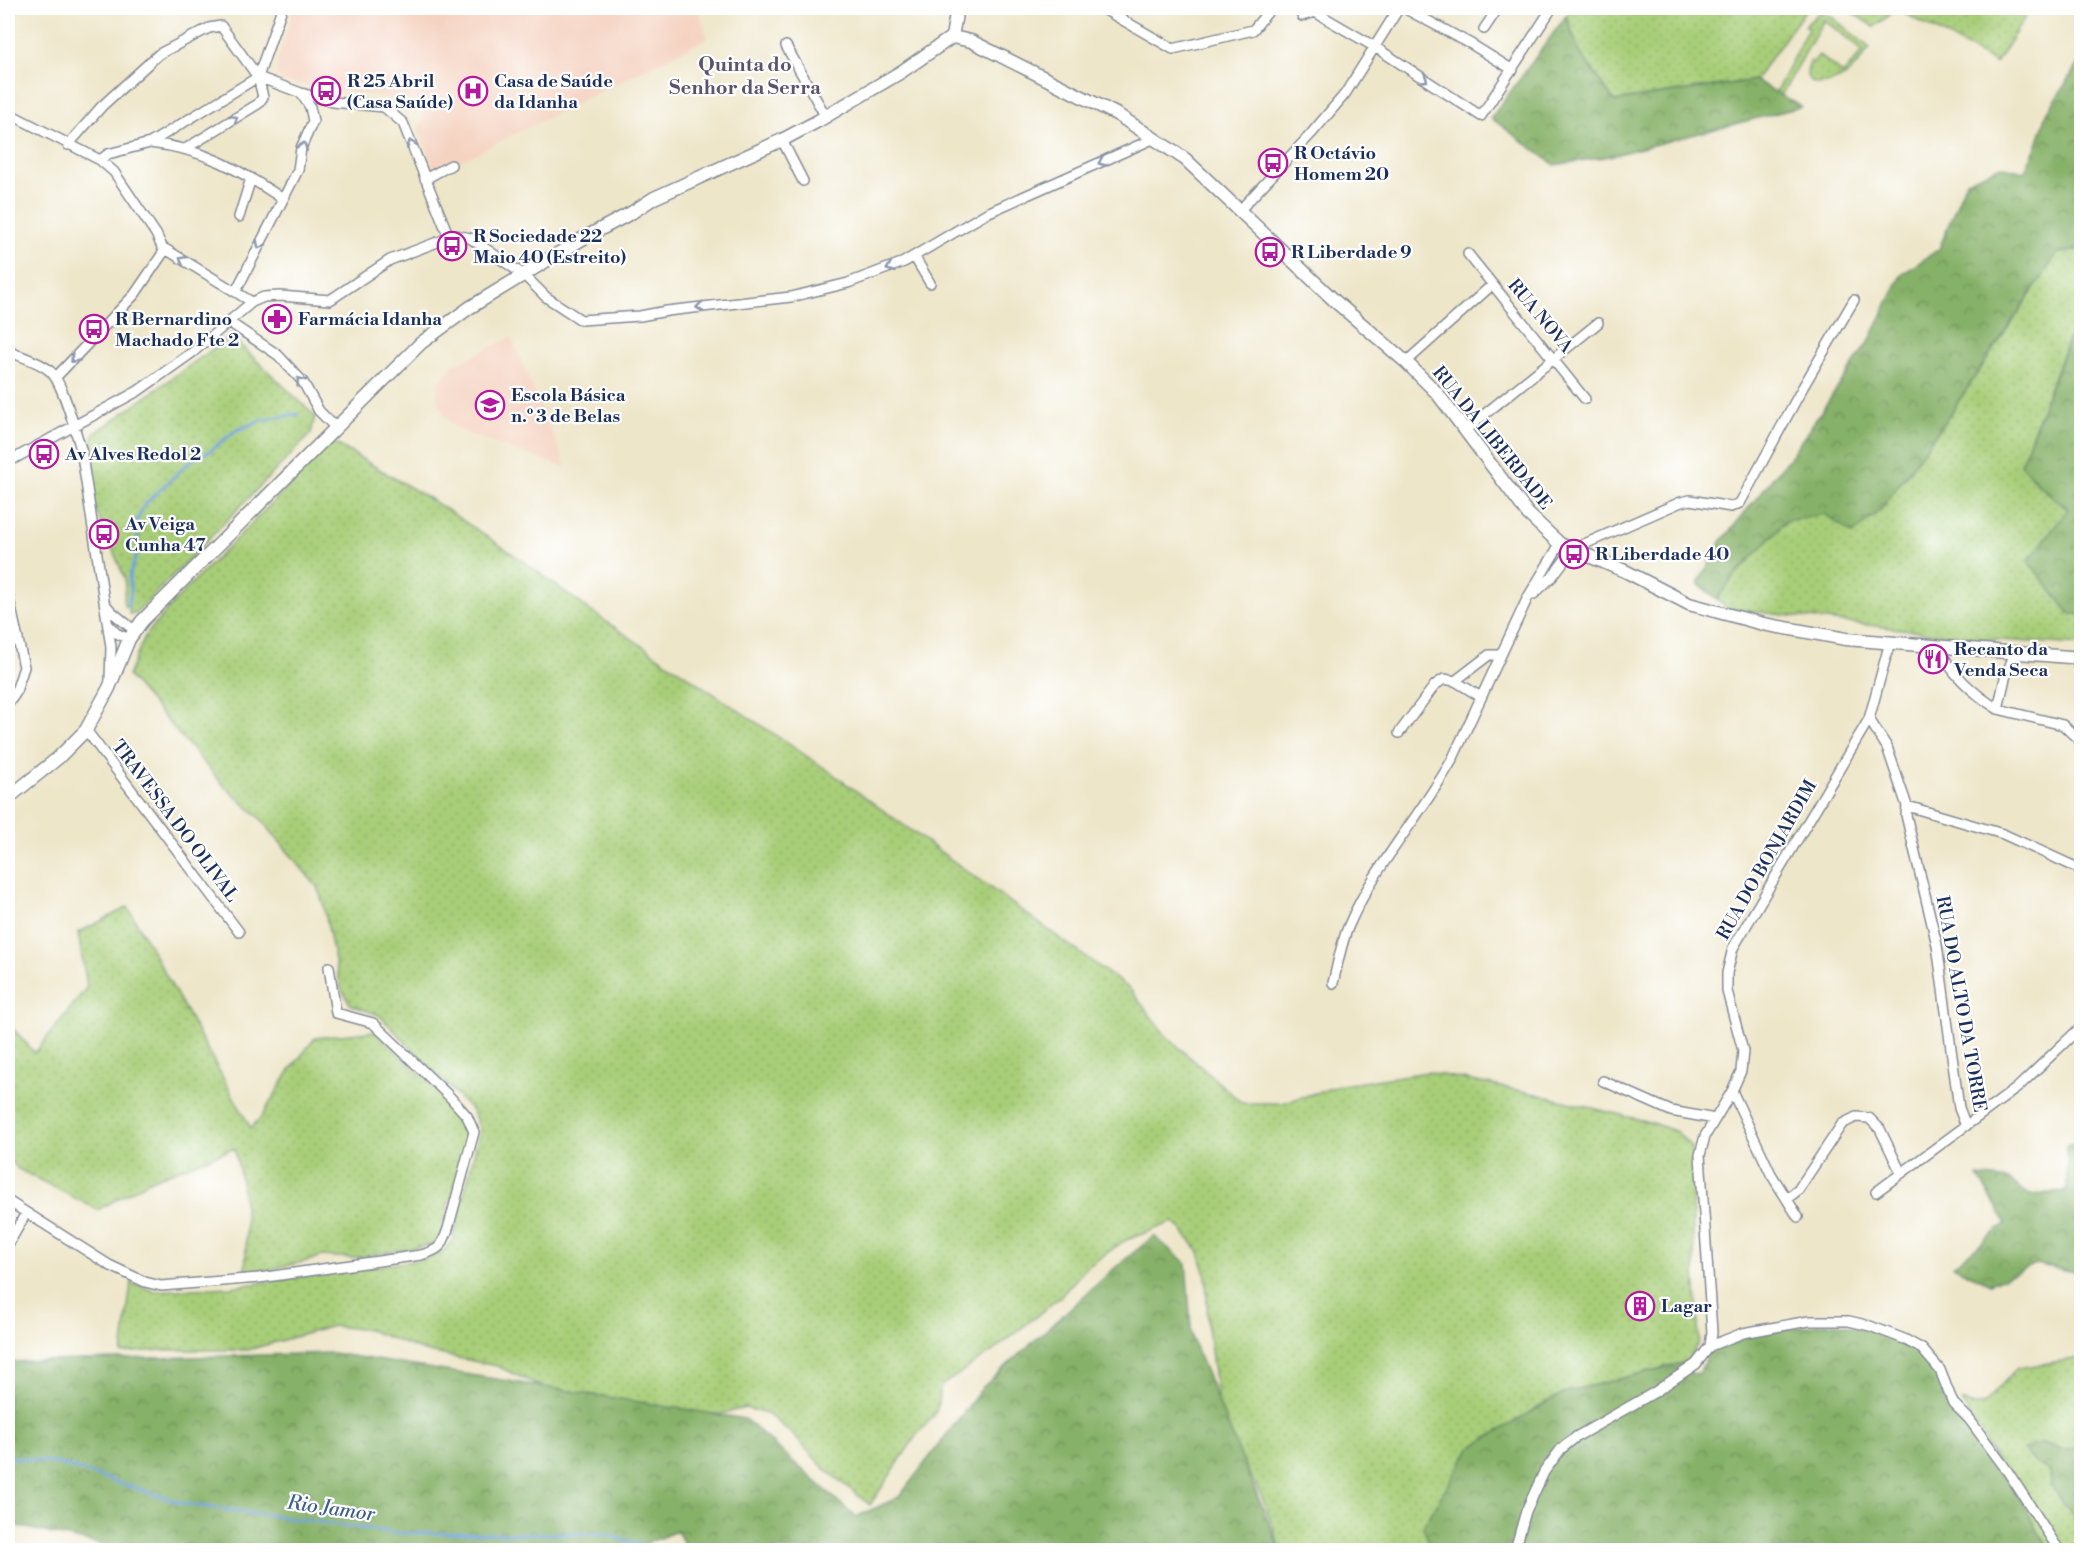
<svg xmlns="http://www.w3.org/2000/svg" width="2089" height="1558" font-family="'Libre Bodoni',serif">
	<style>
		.built { fill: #f5d3c1 }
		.grass { fill: url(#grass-dots); stroke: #627e6b; stroke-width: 1.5 }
		.forest { fill: url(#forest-crowns); stroke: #507063; stroke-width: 1.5 }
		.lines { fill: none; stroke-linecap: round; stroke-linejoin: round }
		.stream { stroke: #6ea1d9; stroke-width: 3 }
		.street-casing { stroke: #848a94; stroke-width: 12 }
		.secondary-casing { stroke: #848a94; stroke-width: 15 }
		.street { stroke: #fff; stroke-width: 9 }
		.secondary { stroke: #fff; stroke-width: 12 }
		.oneway { stroke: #8d97ae }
		.labels { text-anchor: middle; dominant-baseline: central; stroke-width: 4.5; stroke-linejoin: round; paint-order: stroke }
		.poi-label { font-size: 18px; font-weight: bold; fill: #1b2f5e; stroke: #fff; text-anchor: start }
		.street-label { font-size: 18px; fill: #1b2f5e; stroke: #fff }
		.neighbourhood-label { font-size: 20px; font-weight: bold; fill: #5b546d; stroke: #fff }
		.water-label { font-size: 20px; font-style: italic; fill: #3c5d8f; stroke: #fff }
	</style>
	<defs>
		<pattern id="grass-dots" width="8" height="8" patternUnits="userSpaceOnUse" patternTransform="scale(1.5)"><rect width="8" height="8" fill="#a8ce78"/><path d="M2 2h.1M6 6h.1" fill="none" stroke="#90b16a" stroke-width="1.8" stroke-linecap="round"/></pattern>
		<pattern id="forest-crowns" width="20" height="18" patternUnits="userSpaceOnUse" patternTransform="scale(1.5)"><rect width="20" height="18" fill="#86b168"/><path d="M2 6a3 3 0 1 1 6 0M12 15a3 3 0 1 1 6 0" fill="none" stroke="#6d9059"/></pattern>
	</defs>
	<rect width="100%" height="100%" fill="#fff"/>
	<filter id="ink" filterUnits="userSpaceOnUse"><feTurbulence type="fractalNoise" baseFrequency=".0167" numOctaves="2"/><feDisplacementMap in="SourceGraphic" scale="12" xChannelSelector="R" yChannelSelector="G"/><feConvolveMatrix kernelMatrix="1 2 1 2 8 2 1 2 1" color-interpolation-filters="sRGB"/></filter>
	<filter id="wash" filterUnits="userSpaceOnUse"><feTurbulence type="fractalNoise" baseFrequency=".008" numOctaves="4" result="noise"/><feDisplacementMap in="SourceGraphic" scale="24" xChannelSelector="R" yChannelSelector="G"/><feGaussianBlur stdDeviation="1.35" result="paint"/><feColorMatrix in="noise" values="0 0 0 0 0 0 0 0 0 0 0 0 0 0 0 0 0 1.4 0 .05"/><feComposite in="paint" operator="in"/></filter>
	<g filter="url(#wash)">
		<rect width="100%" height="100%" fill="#eee6c9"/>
		<path class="built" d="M294,8H697L708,38L435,174L419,128L424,120L423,109L407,100L283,82L277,75V60Z
			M511,337L564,461L566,468L468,434L453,425L444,414L437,397L439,382L453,366Z"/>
		<path class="grass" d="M1571,8H1807L1755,80L1614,101L1579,51L1566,16Z
			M1845,8H2031L1996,63L1897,9L1874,27Z
			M1820,12L1832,17L1870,48C1863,56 1857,66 1849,73C1841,80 1811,92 1807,75C1807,72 1809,65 1810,61L1812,63L1819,55L1843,74L1863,51L1824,20L1781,96H1774L1808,28L1805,26Z
			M2081,250V317L2076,318L2021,464L2038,484L2068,510L2069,614H2081V645L1983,639L1726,608L1717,599L1731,580L1786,521L1825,514L1853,534L1882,508L1948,417L2058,253Z
			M231,336L315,416L311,434L136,613L129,614V607L124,606L125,579L93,503L91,457L94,434Z
			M333,442L435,502L522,560L595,614L826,769L1130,989L1166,1036L1242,1103H1282L1342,1085L1428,1072L1536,1094L1653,1123L1677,1132L1692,1148L1693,1234L1699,1342L1687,1362L1563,1393L1423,1527L1432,1550H1281L1262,1497L1234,1446L1218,1404L1208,1328L1206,1275L1199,1252L1182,1230L1173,1222L1124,1241L1086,1268L1061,1296L996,1349L941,1386L936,1413L916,1436L870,1505L825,1469L789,1431L767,1414L745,1408L674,1426L542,1387L497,1366L424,1351L369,1330L333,1326L248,1350H163L122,1353L131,1283L154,1291L231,1287L405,1262C428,1258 440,1260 453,1239L480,1130L473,1112L379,1015L351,1005L341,989L323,903L317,887L260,818L225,787L128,676L145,636L162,616L189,586Z
			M128,907L251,1128L262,1116L290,1070L315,1038L376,1031L463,1116L469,1128L467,1142L453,1193L447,1209L443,1228L438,1240L432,1245L353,1258L321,1256L311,1260L263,1271H245C248,1229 245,1188 234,1148L151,1180L98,1210L18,1169L8,1158V1023L35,1053L87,987L78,933Z
			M2081,1358V1449L2063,1450L2042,1443L2035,1463L2050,1471L2077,1521L2081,1524V1550H2047L2046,1544L1961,1401L1974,1406L1985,1403L2017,1368Z
			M1958,1546L1978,1550H1911L1916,1549Z"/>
		<path class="forest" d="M1566,16L1579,51L1614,101L1755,80L1801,107L1610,156L1555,165L1491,118Z
			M2081,59V250L2058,253L1948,417L1882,508L1853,534L1825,514L1786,521L1731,580L1717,599L1698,584L1721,542L1793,453L1870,340L1901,275L1939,249L1966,181L2001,166L2024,172L2037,145L2047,113Z
			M2081,317L2082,614H2070L2028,561L2068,510L2038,484L2021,464L2077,318Z
			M2081,1141V1273L2035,1264L1990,1284L1953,1266L2006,1223L1978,1176L2009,1180L2030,1195L2067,1191V1146Z
			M1154,1236L1186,1263L1192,1339L1280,1550H688L677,1531L630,1550H176L117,1548L8,1524V1362L333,1353L745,1419L856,1517L899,1497L983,1387L1117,1266Z
			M1826,1323L1843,1324L1879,1332L1908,1344L1922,1353L1944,1389L1947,1405L1952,1411L1963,1418L2000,1466L2046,1544L2047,1550H1978L1958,1546L1911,1550H1432L1423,1527L1470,1448L1563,1393L1687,1362L1691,1374L1700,1373L1709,1350L1745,1336Z
			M2042,1443L2063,1450L2081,1449V1524L2077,1521L2051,1486L2050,1471L2035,1463L2024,1449Z"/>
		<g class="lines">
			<path class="stream" d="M128,605L131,591L129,578L138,550L137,521L144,505L188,463L210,451L235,431L262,420L298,414
				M8,1457L57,1463L185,1504L398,1533L605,1534L656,1550"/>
		</g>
	</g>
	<g filter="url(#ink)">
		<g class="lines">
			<g class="street-casing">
				<path id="street" d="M1102,8L1173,49L1253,30L1271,8
					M1404,8L1471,44L1513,70
					M1302,16L1315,12L1375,47L1481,116L1552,8
					M1484,29L1498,8
					M786,46L826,117
					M258,77L301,93L333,102L384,107L403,123L449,237
					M258,77L282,8
					M8,113L100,160L114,172L156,234L162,247L252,302
					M782,140L803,181
					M150,143C205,149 238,169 283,199
					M68,145L102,106L159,54L209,28L221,26L258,77L263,97L258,104L185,149
					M100,160L108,154L150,143L258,77
					M425,179L451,165
					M1239,211L1311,134L1345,94L1399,8
					M239,217L251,178
					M1468,254L1585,399
					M914,256L930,283
					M236,291L298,170L301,148L313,121L310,107L301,93
					M229,322L278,355L303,382L319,411L335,427
					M8,351C21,357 39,361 50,371C63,382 75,431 81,449L111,647L110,680
					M1406,362L1492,285
					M56,377L135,294L165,250
					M1465,430L1598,323
					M8,462L138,391L193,352L252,302L264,297L280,296L330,300L390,260L456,235L470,238L524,275L546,297L581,320L640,316L667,311L791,297L848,283L904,262L987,213L1155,138
					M8,594L24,667L15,694L8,704
					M1534,594L1552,577L1573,549L1681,502L1690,500L1731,507L1740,503L1803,387L1854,300
					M105,604L112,612L135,631
					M108,624L116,633L129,639
					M1939,647C1949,672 1975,695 1998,709L2063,725L2082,743
					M1481,697L1455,681L1489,655H1500
					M1998,709L2005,678L2015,653
					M1869,719L1887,747L1907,806L1906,815L1937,945L1959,1108L1966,1126
					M86,730L239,932
					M1399,733L1435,685L1444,679L1455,681
					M1907,806L2003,834L2082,870
					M1333,983C1338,963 1341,943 1349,925C1375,865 1420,817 1452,760L1528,597L1560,544
					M1603,1081L1671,1111L1715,1119
					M1732,1091L1771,1174L1798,1217
					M1876,1192L2017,1088L2082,1026
					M1787,1199L1798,1190L1842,1124L1856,1117L1869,1118L1880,1129L1901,1173
					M8,1201L109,1265L145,1282L161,1286L259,1278L421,1255C439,1250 442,1247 448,1229L474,1132L467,1116L449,1096L373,1023L336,1013L329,967
					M8,1245L26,1213
					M1710,1346L1712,1332L1700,1155L1705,1136L1732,1091L1741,1071L1743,1051L1727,991V973L1733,948L1869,719L1890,642
					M1515,1550L1526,1511L1544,1472L1561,1449L1576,1437L1655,1392L1696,1364L1710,1346L1743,1333L1809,1321H1849L1870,1326L1904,1339L1922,1349L1940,1370L1953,1403L1969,1419L2006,1469L2059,1550"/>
			</g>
			<g class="secondary-casing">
				<path id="secondary" d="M952,37L957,8
					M8,798L58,758L86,730L109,688L129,639L142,621L421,343L469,308L582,239L631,213L654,198L782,140L818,121L901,72L952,37L971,41L1118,115L1185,159L1336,302L1406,362L1437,393L1528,514L1560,544L1625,571L1689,604L1763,624L1846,639L2082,658"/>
			</g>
			<use href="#street" class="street"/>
			<use href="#secondary" class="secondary"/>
		</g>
		<defs><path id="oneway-chevron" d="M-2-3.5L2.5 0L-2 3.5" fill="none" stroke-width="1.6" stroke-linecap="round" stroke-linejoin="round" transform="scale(1.5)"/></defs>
		<g class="oneway">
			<use href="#oneway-chevron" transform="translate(1424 79) rotate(33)"/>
			<use href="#oneway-chevron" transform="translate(234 119) rotate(-32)"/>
			<use href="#oneway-chevron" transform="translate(411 144) rotate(-111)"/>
			<use href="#oneway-chevron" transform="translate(303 146) rotate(-71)"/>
			<use href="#oneway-chevron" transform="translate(1102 162) rotate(156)"/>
			<use href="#oneway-chevron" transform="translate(260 245) rotate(117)"/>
			<use href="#oneway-chevron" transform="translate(183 260) rotate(-150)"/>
			<use href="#oneway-chevron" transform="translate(890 268) rotate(159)"/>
			<use href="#oneway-chevron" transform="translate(700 307) rotate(174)"/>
			<use href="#oneway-chevron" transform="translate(74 359) rotate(134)"/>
			<use href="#oneway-chevron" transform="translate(300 381) rotate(-127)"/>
		</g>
	</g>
	<defs>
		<g id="bus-ring" transform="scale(1.5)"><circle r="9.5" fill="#fff" stroke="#b5179e" stroke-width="1.5"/><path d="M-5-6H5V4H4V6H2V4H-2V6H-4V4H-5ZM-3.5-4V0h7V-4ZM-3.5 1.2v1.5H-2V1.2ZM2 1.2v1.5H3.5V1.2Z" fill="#b5179e"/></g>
		<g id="hospital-ring" transform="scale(1.5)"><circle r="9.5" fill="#fff" stroke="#b5179e" stroke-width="1.5"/><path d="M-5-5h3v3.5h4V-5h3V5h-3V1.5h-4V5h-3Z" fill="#b5179e"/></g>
		<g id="pharmacy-ring" transform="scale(1.5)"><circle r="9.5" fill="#fff" stroke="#b5179e" stroke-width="1.5"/><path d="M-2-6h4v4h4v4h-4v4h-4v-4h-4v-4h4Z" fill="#b5179e"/></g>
		<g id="school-ring" transform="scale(1.5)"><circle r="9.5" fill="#fff" stroke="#b5179e" stroke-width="1.5"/><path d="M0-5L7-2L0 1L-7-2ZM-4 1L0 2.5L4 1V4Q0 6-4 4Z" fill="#b5179e"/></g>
		<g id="restaurant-ring" transform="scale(1.5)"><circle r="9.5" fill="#fff" stroke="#b5179e" stroke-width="1.5"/><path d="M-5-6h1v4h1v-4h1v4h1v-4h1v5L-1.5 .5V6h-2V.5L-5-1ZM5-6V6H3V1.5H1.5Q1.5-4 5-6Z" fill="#b5179e"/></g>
		<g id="building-ring" transform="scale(1.5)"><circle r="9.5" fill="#fff" stroke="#b5179e" stroke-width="1.5"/><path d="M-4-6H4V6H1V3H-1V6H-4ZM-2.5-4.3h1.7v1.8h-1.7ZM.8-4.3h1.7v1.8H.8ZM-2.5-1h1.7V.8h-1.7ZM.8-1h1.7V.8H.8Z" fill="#b5179e"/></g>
	</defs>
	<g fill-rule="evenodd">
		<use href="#bus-ring" x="326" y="91"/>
		<use href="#hospital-ring" x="473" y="91"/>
		<use href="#bus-ring" x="1273" y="163"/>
		<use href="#bus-ring" x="452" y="246"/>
		<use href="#bus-ring" x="1270" y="252"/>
		<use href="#pharmacy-ring" x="277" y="319"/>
		<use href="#bus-ring" x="94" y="329"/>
		<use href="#school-ring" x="490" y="405"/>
		<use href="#bus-ring" x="44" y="454"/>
		<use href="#bus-ring" x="104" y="534"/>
		<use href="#bus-ring" x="1574" y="554"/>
		<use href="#restaurant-ring" x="1933" y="659"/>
		<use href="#building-ring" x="1640" y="1306"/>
	</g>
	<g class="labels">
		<g class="poi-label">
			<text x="347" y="81">R 25 Abril<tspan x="347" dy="21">(Casa Saúde)</tspan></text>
			<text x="494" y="81">Casa de Saúde<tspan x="494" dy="21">da Idanha</tspan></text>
			<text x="1294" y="153">R Octávio<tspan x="1294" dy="21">Homem 20</tspan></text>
			<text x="473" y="236">R Sociedade 22<tspan x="473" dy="21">Maio 40 (Estreito)</tspan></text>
			<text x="1291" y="252">R Liberdade 9</text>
			<text x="115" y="319">R Bernardino<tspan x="115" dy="21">Machado Fte 2</tspan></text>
			<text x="298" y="319">Farmácia Idanha</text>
			<text x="511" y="395">Escola Básica<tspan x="511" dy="21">n.º 3 de Belas</tspan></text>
			<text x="65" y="454">Av Alves Redol 2</text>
			<text x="125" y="524">Av Veiga<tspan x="125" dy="21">Cunha 47</tspan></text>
			<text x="1595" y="554">R Liberdade 40</text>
			<text x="1954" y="649">Recanto da<tspan x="1954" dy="21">Venda Seca</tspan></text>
			<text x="1661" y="1306">Lagar</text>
		</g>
		<g class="street-label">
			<text transform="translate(1540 316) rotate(50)">RUA NOVA</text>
			<text transform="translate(1492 438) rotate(51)">RUA DA LIBERDADE</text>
			<text transform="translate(175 821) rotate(53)">TRAVESSA DO OLIVAL</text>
			<text transform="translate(1767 860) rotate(-60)">RUA DO BONJARDIM</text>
			<text transform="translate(1961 1004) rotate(80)">RUA DO ALTO DA TORRE</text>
		</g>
		<g class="neighbourhood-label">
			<text x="745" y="65">Quinta do<tspan x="745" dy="23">Senhor da Serra</tspan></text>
		</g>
		<g class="water-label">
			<text transform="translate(331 1509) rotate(8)">Rio Jamor</text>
		</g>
	</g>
	<rect width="2089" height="1558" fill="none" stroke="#fff" stroke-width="30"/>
</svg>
